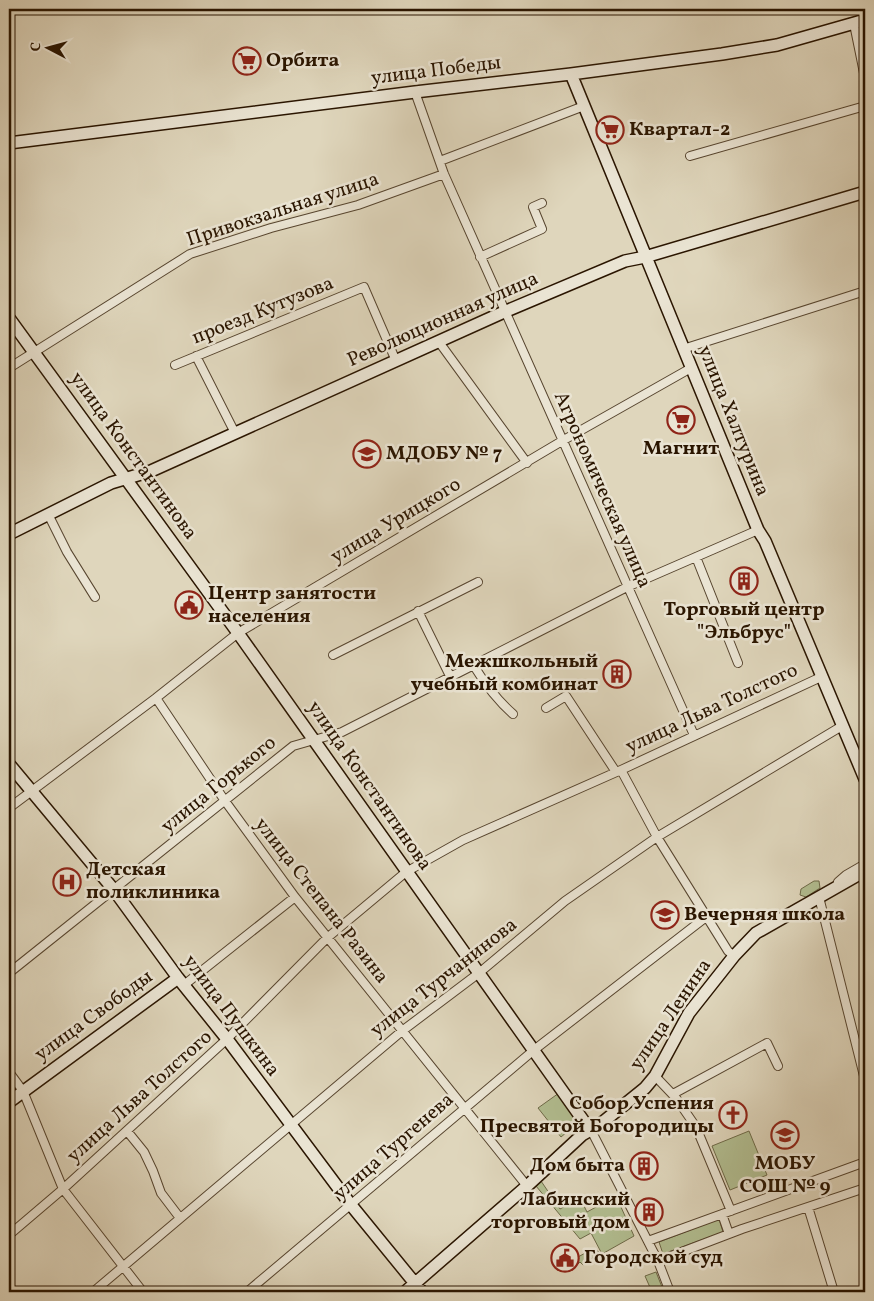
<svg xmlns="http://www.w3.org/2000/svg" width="874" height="1301" font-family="Vollkorn,serif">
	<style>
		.green { fill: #b2be91; stroke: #6e6a48 }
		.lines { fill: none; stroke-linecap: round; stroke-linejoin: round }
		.street-casing { stroke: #57452f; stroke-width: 10 }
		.secondary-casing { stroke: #2a1500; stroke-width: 14 }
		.street { stroke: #eae4d3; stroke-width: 8 }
		.secondary { stroke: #eae4d3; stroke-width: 11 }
		.labels { text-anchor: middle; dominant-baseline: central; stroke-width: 5; stroke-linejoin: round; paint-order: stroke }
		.poi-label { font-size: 20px; font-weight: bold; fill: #2a1500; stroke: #eae4d3; text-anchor: start }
		.street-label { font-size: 20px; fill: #2a1500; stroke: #eae4d3 }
	</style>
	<rect width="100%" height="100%" fill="#dfd6bc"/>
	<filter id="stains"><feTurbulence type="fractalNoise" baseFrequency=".004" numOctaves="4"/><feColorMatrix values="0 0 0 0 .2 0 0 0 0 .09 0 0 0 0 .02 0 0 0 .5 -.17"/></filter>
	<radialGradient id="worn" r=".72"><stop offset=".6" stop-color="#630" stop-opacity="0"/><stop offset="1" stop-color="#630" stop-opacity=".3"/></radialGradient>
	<path class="green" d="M814,881H819L820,888L806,897L800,895L801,889Z
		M559,1093L579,1122L561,1137L538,1108Z
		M749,1131L767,1175L730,1190L712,1146Z
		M541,1181L560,1209L580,1198L587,1212L616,1196L634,1236L602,1254L591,1233L580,1239L536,1186Z
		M719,1219L723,1232L663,1254L659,1242Z
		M598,1251L599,1253L583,1265L580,1262L578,1264L576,1262L579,1259L578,1257L587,1252Z
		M656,1272L664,1292H652L645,1276Z"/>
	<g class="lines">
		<g class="street-casing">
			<path id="street" d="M854,24L865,78
				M415,92L444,174L694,735
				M690,156L865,106
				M440,161L584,106
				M480,257L542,229L533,207L542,203
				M439,342L527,463
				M683,349L865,291
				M196,356L235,433
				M175,365L364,287L396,361
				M9,368L190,254L271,228L358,205L444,174
				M48,514L67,552L95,597
				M696,557L738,663
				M418,611L451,678
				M333,655L478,582
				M474,666C485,684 497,700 513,714
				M156,698L225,801L295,897L527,1186
				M546,708L566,696L616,772
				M621,770L657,837L728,951L734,956
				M9,808L156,698L238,633L562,441L691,368
				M838,882L846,875L865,864
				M819,897L865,1080
				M9,973L293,746L342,732L627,587L758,530
				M184,985L295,897
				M9,1072L23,1091L63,1189L143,1292
				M655,1076L676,1098L696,1127L731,1211
				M673,1094L767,1043L778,1066
				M590,1130L593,1134L658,1261L670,1292
				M127,1131L144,1152L153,1171L161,1193L180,1218
				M808,1207L834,1292
				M722,1214L729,1234
				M9,1235L63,1189L227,1039L327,938L406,872L463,840L621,770L821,677
				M648,1241L865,1162
				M658,1261L742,1229L865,1188
				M9,1286L14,1292
				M93,1292L402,1031L479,973L565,901L657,837L842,726
				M247,1292L534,1050L706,917"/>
		</g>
		<g class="secondary-casing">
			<path id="secondary" d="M571,74L758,530L765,541L865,779
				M9,143L415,92L571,74L722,54L777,45L865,20
				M9,318L238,633L590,1130
				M9,534L111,483L151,471L504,312L625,261L645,257L865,192
				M9,764L114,890L178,978L227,1039L351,1205L422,1292
				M9,1102L178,978
				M405,1292L527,1186L582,1135L598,1126L645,1088L655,1076L689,1013L734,956L756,933L865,871"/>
		</g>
		<use href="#street" class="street"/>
		<use href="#secondary" class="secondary"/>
	</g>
	<defs>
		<g id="supermarket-ring" transform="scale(1.4375)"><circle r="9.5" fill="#eae4d3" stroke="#8f2418" stroke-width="1.5"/><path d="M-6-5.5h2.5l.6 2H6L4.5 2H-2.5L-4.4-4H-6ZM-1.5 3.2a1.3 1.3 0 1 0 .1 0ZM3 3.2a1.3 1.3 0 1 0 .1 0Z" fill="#8f2418"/></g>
		<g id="school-ring" transform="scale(1.4375)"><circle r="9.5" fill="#eae4d3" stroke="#8f2418" stroke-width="1.5"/><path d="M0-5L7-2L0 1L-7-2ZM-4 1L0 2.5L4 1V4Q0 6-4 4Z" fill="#8f2418"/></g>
		<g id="building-ring" transform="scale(1.4375)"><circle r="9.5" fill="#eae4d3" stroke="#8f2418" stroke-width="1.5"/><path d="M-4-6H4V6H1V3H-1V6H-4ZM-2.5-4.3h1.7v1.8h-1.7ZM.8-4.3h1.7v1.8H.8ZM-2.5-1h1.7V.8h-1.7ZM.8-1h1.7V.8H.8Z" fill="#8f2418"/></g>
		<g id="civic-ring" transform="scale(1.4375)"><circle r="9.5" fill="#eae4d3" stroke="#8f2418" stroke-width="1.5"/><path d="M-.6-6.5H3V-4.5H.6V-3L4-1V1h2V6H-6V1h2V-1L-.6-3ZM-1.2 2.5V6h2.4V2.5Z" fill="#8f2418"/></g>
		<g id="hospital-ring" transform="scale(1.4375)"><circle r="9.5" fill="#eae4d3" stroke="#8f2418" stroke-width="1.5"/><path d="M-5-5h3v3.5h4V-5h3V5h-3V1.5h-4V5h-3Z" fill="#8f2418"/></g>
		<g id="church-ring" transform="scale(1.4375)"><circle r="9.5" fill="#eae4d3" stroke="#8f2418" stroke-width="1.5"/><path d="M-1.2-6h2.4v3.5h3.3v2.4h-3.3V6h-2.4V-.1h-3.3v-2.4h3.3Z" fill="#8f2418"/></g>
	</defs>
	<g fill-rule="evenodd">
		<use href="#supermarket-ring" x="247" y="61"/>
		<use href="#supermarket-ring" x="610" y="130"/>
		<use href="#supermarket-ring" x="681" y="420"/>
		<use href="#school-ring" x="367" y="454"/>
		<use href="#building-ring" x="744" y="581"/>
		<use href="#civic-ring" x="189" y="605"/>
		<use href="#building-ring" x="617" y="674"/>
		<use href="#hospital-ring" x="67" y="882"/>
		<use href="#school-ring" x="665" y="915"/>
		<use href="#church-ring" x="733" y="1115"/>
		<use href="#school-ring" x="785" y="1135"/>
		<use href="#building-ring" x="644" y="1166"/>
		<use href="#building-ring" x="649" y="1212"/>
		<use href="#civic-ring" x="565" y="1258"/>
	</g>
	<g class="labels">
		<g class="poi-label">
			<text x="266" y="61">Орбита</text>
			<text x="629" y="130">Квартал-2</text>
			<text x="681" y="449" text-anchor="middle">Магнит</text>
			<text x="386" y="454">МДОБУ № 7</text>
			<text x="208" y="594">Центр занятости<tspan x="208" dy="23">населения</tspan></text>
			<text x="744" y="610" text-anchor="middle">Торговый центр<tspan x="744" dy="23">"Эльбрус"</tspan></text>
			<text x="598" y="662" text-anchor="end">Межшкольный<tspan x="598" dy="23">учебный комбинат</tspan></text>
			<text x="86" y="870">Детская<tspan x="86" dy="23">поликлиника</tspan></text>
			<text x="684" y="915">Вечерняя школа</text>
			<text x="714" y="1104" text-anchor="end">Собор Успения<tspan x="714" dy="23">Пресвятой Богородицы</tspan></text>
			<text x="785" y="1164" text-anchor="middle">МОБУ<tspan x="785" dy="23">СОШ № 9</tspan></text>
			<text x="625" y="1166" text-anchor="end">Дом быта</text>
			<text x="630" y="1200" text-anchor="end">Лабинский<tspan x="630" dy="23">торговый дом</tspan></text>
			<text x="584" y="1258">Городской суд</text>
		</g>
		<g class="street-label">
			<text transform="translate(436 71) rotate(-7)">улица Победы</text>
			<text transform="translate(283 210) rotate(-18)">Привокзальная улица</text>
			<text transform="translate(263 311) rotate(-22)">проезд Кутузова</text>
			<text transform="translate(443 320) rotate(-24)">Революционная улица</text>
			<text transform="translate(733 421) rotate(68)">улица Халтурина</text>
			<text transform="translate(133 456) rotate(54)">улица Константинова</text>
			<text transform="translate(602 490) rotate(66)">Агрономическая улица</text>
			<text transform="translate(396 521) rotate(-31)">улица Урицкого</text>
			<text transform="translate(712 709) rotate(-25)">улица Льва Толстого</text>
			<text transform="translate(219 785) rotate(-39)">улица Горького</text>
			<text transform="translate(369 786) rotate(55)">улица Константинова</text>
			<text transform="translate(321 901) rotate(52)">улица Степана Разина</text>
			<text transform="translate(444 978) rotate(-38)">улица Турчанинова</text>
			<text transform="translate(671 1015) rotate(-56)">улица Ленина</text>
			<text transform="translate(94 1016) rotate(-36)">улица Свободы</text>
			<text transform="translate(231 1016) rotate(53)">улица Пушкина</text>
			<text transform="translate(140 1097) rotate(-42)">улица Льва Толстого</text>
			<text transform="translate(394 1147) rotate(-41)">улица Тургенева</text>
		</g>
	</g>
	<rect width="874" height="1301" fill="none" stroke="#dfd6bc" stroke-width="30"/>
	<rect x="10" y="10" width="854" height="1281" fill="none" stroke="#2a1500" stroke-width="2.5"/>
	<rect x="15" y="15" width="844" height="1271" fill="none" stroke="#2a1500"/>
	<g transform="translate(48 48) rotate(276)" stroke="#eae4d3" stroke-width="4" paint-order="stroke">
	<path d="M0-4L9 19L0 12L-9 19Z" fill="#2a1500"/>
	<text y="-8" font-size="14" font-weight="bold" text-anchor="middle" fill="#2a1500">С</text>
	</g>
	<rect width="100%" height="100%" filter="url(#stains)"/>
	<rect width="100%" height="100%" fill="url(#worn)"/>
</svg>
